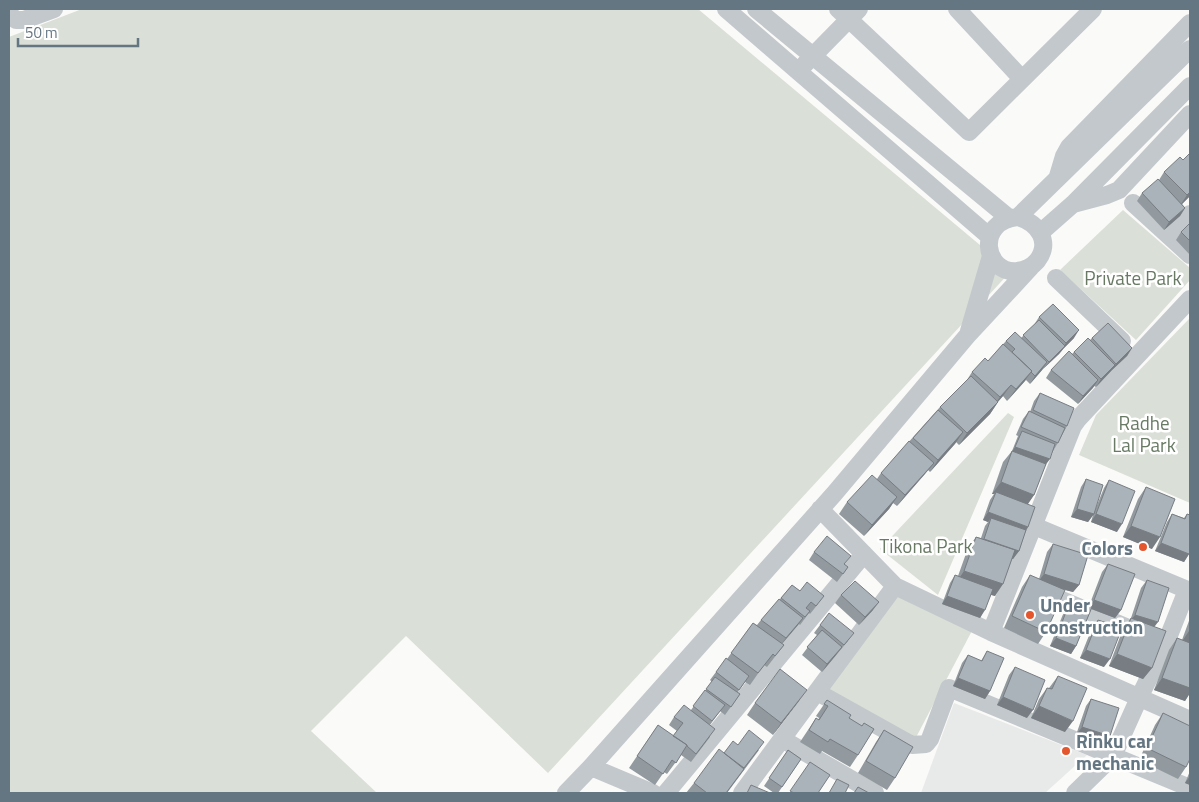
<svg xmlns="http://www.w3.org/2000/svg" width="1199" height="802" font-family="'Titillium Web',sans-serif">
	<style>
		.built { fill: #e8e9e9 }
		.green { fill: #dadfd7 }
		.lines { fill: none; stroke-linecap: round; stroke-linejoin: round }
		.minor { stroke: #c3c8cc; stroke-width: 18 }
		.wall { fill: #929a9f }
		.shaded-wall { fill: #777d82 }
		.building { fill: #aab3b9; stroke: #777d82 }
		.poi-dot { fill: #e4572e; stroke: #fff; stroke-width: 2 }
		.labels { text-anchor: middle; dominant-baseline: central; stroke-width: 5; stroke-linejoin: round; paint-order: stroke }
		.park-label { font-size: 19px; fill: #687a64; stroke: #fff }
		.poi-label { font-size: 19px; font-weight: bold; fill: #657683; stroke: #fff; text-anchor: start }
	</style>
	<rect width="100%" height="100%" fill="#fafaf8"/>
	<path class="built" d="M954,703L1087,755L1045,793H921Z"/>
	<path class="green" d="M82,9H698L1011,271L548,773L406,636L311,731L377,793H9V37Z
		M1123,210L1190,268V280L1136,340L1060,270Z
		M1190,318V503L1079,455L1096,415Z
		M1008,413L1014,417L938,595L880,549Z
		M901,593L975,625L912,745L821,687Z"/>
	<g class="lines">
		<path class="minor" d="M726,9L990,237
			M756,9L1009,218
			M838,9L969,132L1093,9
			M957,9L1022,79
			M9,11L11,16L16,20H24L54,9
			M805,64L859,9
			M1058,176L1064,156L1069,147L1190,23
			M1133,203L1190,255
			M1073,204L1107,195L1119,190L1190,114
			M1018,217C1038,223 1052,242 1037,261C1032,267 1025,270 1017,271C984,274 975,221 1018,217L1190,49
			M1040,233L1073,204L1190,86
			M1169,236L1190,214
			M1056,278L1122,341
			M969,331L991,256
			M820,509L895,586L991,632L1190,720
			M1034,526L1190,591
			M1038,590L1190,654
			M991,632L1073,426L1078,419L1190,299
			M817,692L912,745L926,744L930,739L949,688L1190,788
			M782,739L875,793
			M591,767L653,793
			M566,793L591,767L834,494L967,336L1031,267
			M666,793L864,554
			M742,793L895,586
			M1075,793L1113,756L1139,698L1166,643L1187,590"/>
	</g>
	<path class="wall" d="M1164,172L1190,196L1182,204L1185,208L1180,216L1164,230L1137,201L1142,193L1159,180Z
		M1190,223V255L1176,240L1181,232Z
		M1039,317L1074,338L1064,348L1059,354L1043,369L1030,384L1026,380L1007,401L1003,396L998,402L990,414L959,445L956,442L930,472L928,470L897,506L893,503L889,509L864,536L839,514L847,502L877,479L881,473L940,407L965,383L972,372L988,361L1006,341L1021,338L1034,325Z
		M1092,338L1132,348L1127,356L1112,370L1096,387L1094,386L1078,404L1046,378L1051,370L1072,354L1074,352L1090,340Z
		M1040,393L1067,426L1045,466L1034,495L1027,504L1028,527L1025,533L1019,551L1013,559H1012L995,596L991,595L980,618L942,604L950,583L955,575L958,576L968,548L976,537L981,538L985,526L988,522L983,520L990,500L994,494H992L1003,462L1012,451L1018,436L1016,435L1023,419L1029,411L1030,412L1034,401Z
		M1086,479L1095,510L1104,488L1109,480L1117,532L1091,522L1093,515L1088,522L1071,517L1081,487Z
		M1146,487L1152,549L1123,537L1138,499Z
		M1172,514L1184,518L1187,514L1189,554L1184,562L1155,551L1167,522Z
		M1053,544L1079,585L1073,592L1061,589L1046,632L1038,644L1004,628L1022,587L1030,575L1039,579L1047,552Z
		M814,552L845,565L848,567L837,582L809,560Z
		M1108,564L1121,610L1115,618L1091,609L1076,646L1071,654L1050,646L1066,607L1071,599L1089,606L1102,572Z
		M1147,580L1154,627L1152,668L1143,679L1109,666L1123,629L1131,618L1141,588Z
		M792,585L818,604L810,614L809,613L800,625L799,624L782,644L784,645L767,667L764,665L750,685L745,682L737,693L740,694L725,715L720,711L710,725V737L691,762L681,755L667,774L664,772L655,785L629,768L658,725L673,736L677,731L669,725L674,717L691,710L712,682L710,680L716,672L727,659L753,623L757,625L761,620L780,599Z
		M841,595L873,610L859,625L835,603Z
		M1190,618V693L1185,701L1154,690L1169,650L1177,638L1182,640Z
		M1098,620L1104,667L1080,658L1092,628Z
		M820,625L848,641L822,672L802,655L817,635L814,633Z
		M987,651L990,691L985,699L953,686L962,663L968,655L981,661Z
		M1015,667L1027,718L997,705L1009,675Z
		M1058,676L1065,732L1031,718L1039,699L1047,688H1049Z
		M1091,699L1110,736L1104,744L1076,735L1086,706Z
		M827,700L849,718L858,755L850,767L822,751L820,754L800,742L816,718L818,720L819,718L816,716Z
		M799,701L773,735L747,715L755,703Z
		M1163,713L1186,767L1178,779L1139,760L1155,725Z
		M884,730L895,778L887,790L858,773L876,742Z
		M738,745L759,750L727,793H686L694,783L724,753Z
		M788,750L801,759L778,793H774L764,786Z
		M1190,771V785L1185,783Z"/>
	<path class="shaded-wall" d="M1190,192V196L1179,207L1187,195Z
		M1185,208L1180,216L1164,230L1169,222Z
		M1079,330L1074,338L1064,348L1059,354L1043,369L1049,362L1061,350L1066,343Z
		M1132,348L1127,356L1112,370L1096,387L1101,379Z
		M1047,362L1042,370L1030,384L1035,376Z
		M1032,371L1024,382L1007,401L1016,389Z
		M1098,380L1093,388L1078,404L1083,396Z
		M1011,385L1003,396L991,409L1000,397Z
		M998,402L990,414L959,445L967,433Z
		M963,432L955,444L930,472L938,460Z
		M1015,447L1050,459L1044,467L1010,455Z
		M934,463L925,474L897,506L905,495Z
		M1001,482L1034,495L1026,507L996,492L994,494H992Z
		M897,497L889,509L864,536L872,525Z
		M1077,509L1094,514L1088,522L1071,517Z
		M988,512L1028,527L1023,535L991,518L988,522L983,520Z
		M1096,514L1122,524L1117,532L1091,522Z
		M1131,526L1160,537L1152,549L1123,537Z
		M984,540L1019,551L1013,559L978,548Z
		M1161,543L1189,554L1184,562L1155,551Z
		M964,571L1003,584L995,596L956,583Z
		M1044,574L1079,585L1073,592L1038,582Z
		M947,596L985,610L980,618L942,604Z
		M1094,600L1121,610L1115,618L1089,608Z
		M879,602L873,610L859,625L865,617Z
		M1135,615L1158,622L1152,630L1129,622Z
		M803,618L797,626L780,646L786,638Z
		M1189,631L1190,632V647L1181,643Z
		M1056,638L1076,646L1071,654L1050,646Z
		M842,647L836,655L822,672L827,664Z
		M1086,650L1110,659L1104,667L1080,658Z
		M1117,654L1152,668L1143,679L1109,666Z
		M958,678L990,691L985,699L953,686Z
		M1162,678L1190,688V693L1185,701L1154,690Z
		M807,690L799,701L773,735L781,723Z
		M1003,697L1033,710L1027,718L997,705Z
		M1039,706L1073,721L1065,732L1031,718Z
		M1082,727L1110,736L1104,744L1076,735Z
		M1190,776V785L1185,783Z"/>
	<path class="building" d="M1190,153V192L1187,195L1164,172L1180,157L1183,160Z
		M1158,179L1185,208L1169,222L1142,193Z
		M1190,223V241L1181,232Z
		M1053,304L1079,330L1066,343L1039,317Z
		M1039,320L1065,346L1049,362L1023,335Z
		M1108,323L1132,348L1116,364L1092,338Z
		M1015,332L1047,362L1035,376L1031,372L1032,371L1012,352L1015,349L1006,341Z
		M1088,338L1115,365L1101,379L1074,352Z
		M1003,344L1032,371L1016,389L1011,385L1000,397L972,372L985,358L988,361Z
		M1069,351L1098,380L1083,396L1051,370Z
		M971,376L998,402L967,433L940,407Z
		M1040,393L1074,408L1067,426L1033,410Z
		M938,410L963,432L938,460L913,438Z
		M1029,411L1065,428L1058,443L1021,427Z
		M1022,431L1055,444L1050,459L1015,447Z
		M909,441L934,463L905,495L881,473Z
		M1012,451L1046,464L1034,495L1001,482Z
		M872,475L897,497L872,525L847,502Z
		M1086,479L1103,485L1094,514L1077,509Z
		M1109,480L1135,491L1122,524L1096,514Z
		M1146,487L1175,499L1160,537L1131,526Z
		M996,492L1035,507L1028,527L988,512Z
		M1172,514L1185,519L1187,514L1190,515V552L1189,554L1161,543Z
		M991,518L1026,530L1019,551L984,539Z
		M827,536L851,556L844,564L848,567L843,574L814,552Z
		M976,537L1015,550L1003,584L964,571Z
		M1053,544L1088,555L1079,585L1044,574Z
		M1108,564L1135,574L1121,610L1094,600Z
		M955,575L993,589L985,610L947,596Z
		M1030,575L1065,590L1046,632L1012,616Z
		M1147,580L1169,588L1158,622L1135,615Z
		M855,581L879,602L865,617L841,595Z
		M807,582L824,596L816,606L811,602L806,608L810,611L805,617L781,598L792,585L800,591Z
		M779,599L803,618L786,638L761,620Z
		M1071,599L1092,607L1076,646L1056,638Z
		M829,613L854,633L844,645L820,625Z
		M1131,618L1166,631L1152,668L1117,654Z
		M1098,620L1122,628L1110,659L1086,650Z
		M753,623L784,645L775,656L773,654L758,673L731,653Z
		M822,630L842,647L827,664L807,647Z
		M1177,638L1190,643V688L1162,678Z
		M987,651L1004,658L990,691L958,678L968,655L982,661Z
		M726,658L749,676L739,690L716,672Z
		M1015,667L1045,680L1033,710L1003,697Z
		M780,669L807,690L781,723L755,703Z
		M1058,676L1087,688L1073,721L1039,706L1047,688L1052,689Z
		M715,677L740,694L731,707L706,689Z
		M705,690L725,705L712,721L693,706Z
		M1091,699L1119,708L1110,736L1082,727Z
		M827,700L851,715L849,718L862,726L864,723L874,729L858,755L830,739L828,742L809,730L816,718L819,720L828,706L824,704Z
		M684,705L715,729L696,754L687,746V745L673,736L683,723L674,717Z
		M1163,713L1190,726V759L1186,767L1147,748Z
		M658,725L687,745L676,763L672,760L663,774L637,756Z
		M749,730L764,742L744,768L724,753L733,741L738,745Z
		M884,730L913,747L895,778L866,761Z
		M719,749L744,769L726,793H707L694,783Z
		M788,750L801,759L782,787L769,778Z
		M810,762L830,775L818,793H813L812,792L811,793H794L790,791Z
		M837,779L849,785L845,793H829Z
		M751,785L770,793H747Z
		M858,787L869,793H854Z"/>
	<g class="poi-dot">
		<circle cx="1143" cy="547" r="5"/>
		<circle cx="1030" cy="615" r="5"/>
		<circle cx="1066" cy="751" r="5"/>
	</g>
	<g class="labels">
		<g class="park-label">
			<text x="1133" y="277">Private Park</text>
			<text x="1144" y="422">Radhe<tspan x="1144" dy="22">Lal Park</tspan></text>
			<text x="926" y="545">Tikona Park</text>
		</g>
		<g class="poi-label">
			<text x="1133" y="547" text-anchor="end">Colors</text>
			<text x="1040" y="604">Under<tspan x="1040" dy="22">construction</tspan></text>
			<text x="1076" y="740">Rinku car<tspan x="1076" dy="22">mechanic</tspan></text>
		</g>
	</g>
	<rect width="1199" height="802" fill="none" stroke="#657683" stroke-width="20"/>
	<path d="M18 38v8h120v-8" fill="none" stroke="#657683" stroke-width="2.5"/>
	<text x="25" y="38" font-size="15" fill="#657683" stroke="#ffffff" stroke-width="4" paint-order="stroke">50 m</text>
</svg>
